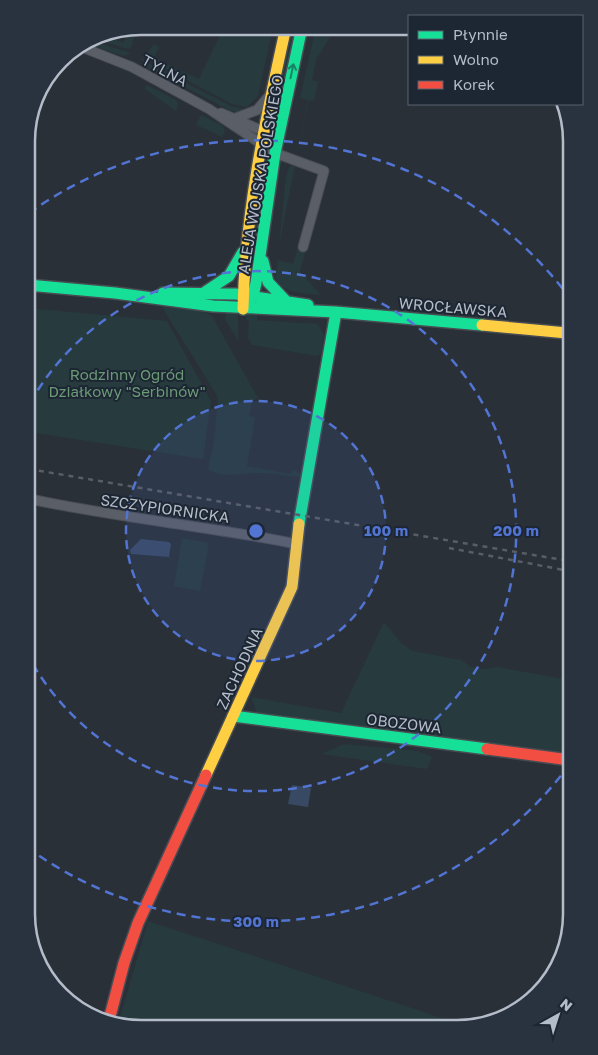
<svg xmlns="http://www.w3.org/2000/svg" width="598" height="1055" font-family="'Golos Text',sans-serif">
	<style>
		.green { fill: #273a3e }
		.water { fill: #384963 }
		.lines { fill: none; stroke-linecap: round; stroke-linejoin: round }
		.street-casing { stroke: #484c53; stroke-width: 11 }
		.fast-casing { stroke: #484c53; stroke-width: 14 }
		.slow-casing { stroke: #484c53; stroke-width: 14 }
		.jam-casing { stroke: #484c53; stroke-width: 14 }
		.street { stroke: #5a5e66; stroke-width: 9 }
		.fast { stroke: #16e098; stroke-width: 11 }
		.slow { stroke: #ffcf43; stroke-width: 11 }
		.jam { stroke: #f24e42; stroke-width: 11 }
		.rail { stroke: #595d64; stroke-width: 2.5; stroke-dasharray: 5 5; stroke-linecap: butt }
		.oneway { stroke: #1a8366 }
		.ring { fill: none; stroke: #5274d3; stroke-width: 2.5; stroke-dasharray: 9 6 }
		.labels { text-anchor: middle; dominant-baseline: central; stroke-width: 4; stroke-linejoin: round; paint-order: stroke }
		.street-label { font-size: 15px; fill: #b4bcc9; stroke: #1d2633 }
		.park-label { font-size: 15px; fill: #6b9a76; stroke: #1d2633 }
		.rim { fill: none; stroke: #b4bcc9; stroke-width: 2.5 }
		.centre { fill: #5274d3; stroke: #1d2633; stroke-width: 2.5 }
		.ring-label { font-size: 15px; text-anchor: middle; font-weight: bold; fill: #5274d3; stroke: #1d2633; stroke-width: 4; stroke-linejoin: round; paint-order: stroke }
	</style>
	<rect width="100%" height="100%" fill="#2a3038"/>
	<path class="green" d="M224,27H273L258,96L247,107L232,104L147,59L146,55L154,44L159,47L154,58L199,79Z
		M291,27H297L277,121L271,120Z
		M316,27H336L316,60L312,80L318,82L314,101L309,100L297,157L308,100L300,98Z
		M129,33L134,35L132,46L128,49L92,38L103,34L123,43Z
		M89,40L131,53L124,56L85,43Z
		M142,58L151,65L231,106L246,110L239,113L229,110L145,66Z
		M147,85L176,100L178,104L176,111L145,89Z
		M201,115L223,126L225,131L222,137L196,125Z
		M264,162L253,278L247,277Z
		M294,165H295L279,245L286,177L289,167Z
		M298,247L306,249L300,272L321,295C305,293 283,294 275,278L278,260L293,264Z
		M162,307L197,309L212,316L258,398L252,401L249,416L255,417L247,466L290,474L294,470L301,474L299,477C285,476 272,473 259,473C242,473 223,479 208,469L214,442L218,397Z
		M28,308L167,321L211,401L203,459L29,432Z
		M226,313H238V341L225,319Z
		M247,314L257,315V320L318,324L324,335L321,353L317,356L252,345L248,338L249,321L246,320Z
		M182,538L209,543L200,591L174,586Z
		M384,622L402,644L413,651L461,660L471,667L485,669L497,667L570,680V753L257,713L251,697L341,713Z
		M344,744L418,751L432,757L427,769L322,754Z
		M148,921L424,1012L452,1022L125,1028L118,1024Z"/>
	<path class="water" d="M141,539L169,542L171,544L169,557L131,554L130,550Z
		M292,785L311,788L308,807L288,804Z"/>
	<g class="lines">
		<g class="street-casing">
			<path id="street" d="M79,46L132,67L209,109L275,153L324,171L303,247
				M221,113L263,131L275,152
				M236,118L257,110L269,96
				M30,499C118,518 208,526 297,544"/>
		</g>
		<g class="fast-casing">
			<path id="fast" d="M263,261L268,282L285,300
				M28,285L115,293L213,306L336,312L482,325
				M205,292L229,276L243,252
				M163,293L236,294L308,305
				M243,309L253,296L256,283L275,153L302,27
				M299,524L336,312
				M233,716L487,749"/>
		</g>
		<g class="slow-casing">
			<path id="slow" d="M243,309C245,213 265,121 286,27
				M482,325L567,333
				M206,775L292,587L299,524"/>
		</g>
		<g class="jam-casing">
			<path id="jam" d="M487,749L570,760
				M109,1020L124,963L138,923L206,775"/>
		</g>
		<use href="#street" class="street"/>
		<use href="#fast" class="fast"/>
		<use href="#slow" class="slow"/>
		<use href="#jam" class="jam"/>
		<path class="rail" d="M29,469L569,561
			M449,548L569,571"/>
	</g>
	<defs><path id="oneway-shaft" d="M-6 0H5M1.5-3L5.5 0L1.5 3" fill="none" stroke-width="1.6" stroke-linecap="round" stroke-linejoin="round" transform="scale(1.25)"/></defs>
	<use class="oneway" href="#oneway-shaft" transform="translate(292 71) rotate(-78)"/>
	<circle cx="256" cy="531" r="130" fill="#5274d3" fill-opacity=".12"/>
	<g class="ring">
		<circle cx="256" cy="531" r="130"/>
		<path d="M30 403A260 260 0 1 1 31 661"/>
		<path d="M570 764A391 391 0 0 1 35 853M29 213A391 391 0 0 1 566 293"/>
	</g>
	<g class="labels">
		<g class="street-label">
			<text transform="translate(165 70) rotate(29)">TYLNA</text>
			<text transform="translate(260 174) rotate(-80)">ALEJA WOJSKA POLSKIEGO</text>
			<text transform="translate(453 307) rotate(5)">WROCŁAWSKA</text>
			<text transform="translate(165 508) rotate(8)">SZCZYPIORNICKA</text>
			<text transform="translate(239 668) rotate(-65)">ZACHODNIA</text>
			<text transform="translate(404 723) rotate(7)">OBOZOWA</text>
		</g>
		<g class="park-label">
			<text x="127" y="374">Rodzinny Ogród<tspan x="127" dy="17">Działkowy "Serbinów"</tspan></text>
		</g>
	</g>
	<path d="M0 0H598V1055H0ZM141 35H457A106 106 0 0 1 563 141V914A106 106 0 0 1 457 1020H141A106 106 0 0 1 35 914V141A106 106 0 0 1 141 35Z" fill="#29323f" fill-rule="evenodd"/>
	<path class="rim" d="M141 35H457A106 106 0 0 1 563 141V914A106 106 0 0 1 457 1020H141A106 106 0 0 1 35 914V141A106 106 0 0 1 141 35Z"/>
	<circle cx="256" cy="531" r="8" class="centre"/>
	<g class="ring-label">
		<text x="386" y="536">100 m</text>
		<text x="516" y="536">200 m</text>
		<text x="256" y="927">300 m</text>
	</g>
	<rect x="408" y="15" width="175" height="90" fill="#1d2633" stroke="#59626f"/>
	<rect x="418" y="31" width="25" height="8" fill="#16e098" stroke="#59626f"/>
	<text x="453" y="40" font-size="15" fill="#b4bcc9">Płynnie</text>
	<rect x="418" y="56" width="25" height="8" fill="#ffcf43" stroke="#59626f"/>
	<text x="453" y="65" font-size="15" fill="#b4bcc9">Wolno</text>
	<rect x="418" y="81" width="25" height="8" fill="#f24e42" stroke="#59626f"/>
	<text x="453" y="90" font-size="15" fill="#b4bcc9">Korek</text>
	<g transform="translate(558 1015) rotate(39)" stroke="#1d2633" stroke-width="4" paint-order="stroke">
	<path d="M0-4L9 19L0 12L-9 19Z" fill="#b4bcc9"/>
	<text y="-8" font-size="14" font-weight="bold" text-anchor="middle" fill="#b4bcc9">N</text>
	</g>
</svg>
